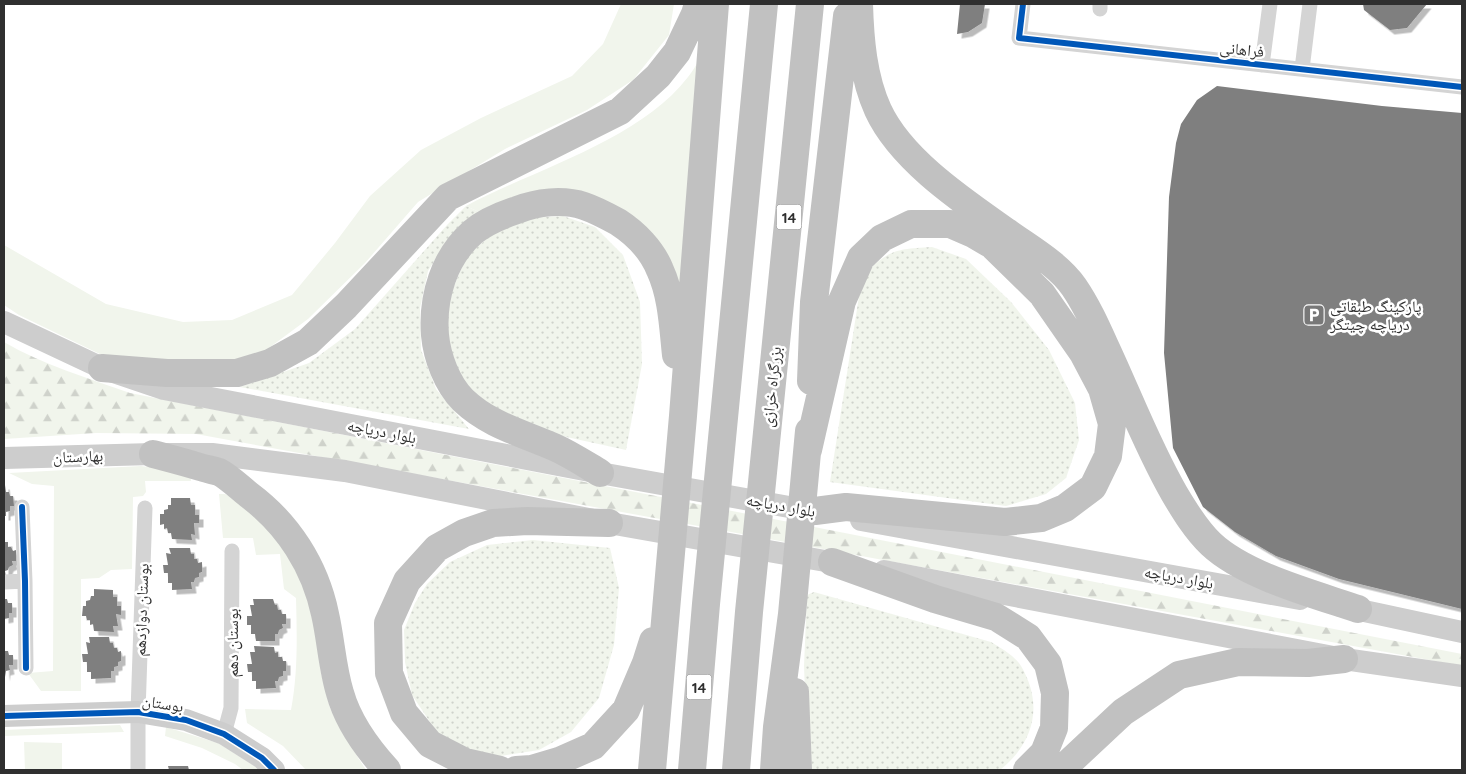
<svg xmlns="http://www.w3.org/2000/svg" width="1466" height="774" font-family="Quicksand,'Noto Naskh Arabic',sans-serif">
	<style>
		.green { fill: #f1f5ec }
		.forest { fill: url(#forest-firs) }
		.garden { fill: url(#garden-dots) }
		.building { fill: #7f7f7f; filter: url(#shadow) }
		.lines { fill: none; stroke-linecap: round; stroke-linejoin: round }
		.street { stroke: #d4d4d4; stroke-width: 15 }
		.secondary { stroke: #cdcdcd; stroke-width: 22 }
		.highway { stroke: #c1c1c1; stroke-width: 28 }
		.cycleway-casing { stroke: #fff; stroke-width: 9 }
		.cycleway { stroke: #0057b8; stroke-width: 6 }
		.labels { text-anchor: middle; dominant-baseline: central; stroke-width: 5; stroke-linejoin: round; paint-order: stroke }
		.shield { fill: #fff; stroke: #6d6d6d; stroke-width: 1 }
		.shield-label { font-size: 15px; font-weight: bold; fill: #2f2f2f }
		.street-label { font-size: 16px; fill: #2f2f2f; stroke: #fff }
		.poi-label { font-size: 16px; fill: #2f2f2f; stroke: #fff; text-anchor: start }
	</style>
	<defs>
		<pattern id="forest-firs" width="22" height="20" patternUnits="userSpaceOnUse" patternTransform="scale(1.25)"><rect width="22" height="20" fill="#f1f5ec"/><path d="M5 1l3.5 6h-7zM16 11l3.5 6h-7z" fill="#cfd2cb"/></pattern>
		<pattern id="garden-dots" width="8" height="8" patternUnits="userSpaceOnUse" patternTransform="scale(1.25)"><rect width="8" height="8" fill="#f1f5ec"/><path d="M2 2h.1M6 6h.1" fill="none" stroke="#cfd2cb" stroke-width="1.8" stroke-linecap="round"/></pattern>
		<filter id="shadow"><feDropShadow dx="4.5" dy="4.5" stdDeviation="0" flood-color="#0004"/></filter>
	</defs>
	<rect width="100%" height="100%" fill="#fff"/>
	<path class="green" d="M621,4H674L669,35L633,80L587,110L505,149L418,202L365,263L308,319L250,362L186,370L106,357L19,315L4,305V245L106,304L183,322L232,320L292,295L335,243L370,196L421,150L481,118L572,76L603,44Z
		M709,41L682,345L621,216L479,212L466,206C535,169 640,140 688,77C697,66 702,53 709,41Z
		M141,466L190,472L191,481H145L146,492L143,496L133,497L132,569L111,570L99,578L81,579V691H41L28,673L53,671L54,486L32,484L9,473Z
		M219,494H225L235,499L274,533L294,566L312,607L321,673L330,708L343,734L366,770H306L283,746L247,723L245,709L291,710C298,673 297,636 296,598L284,589L280,554L256,555L253,538H223Z
		M120,725L124,732L4,736V730Z
		M166,727L218,743L261,770H243L235,764L202,748L165,736Z
		M24,742L62,743V770H25Z"/>
	<path class="forest" d="M4,342C43,365 88,378 130,393L1462,654V666L196,434L96,433L4,439Z"/>
	<path class="garden" d="M466,206L479,212L445,244L428,271L420,308L421,350L436,389L469,429L240,387L309,363L355,329L447,225Z
		M563,216L595,227L623,255L640,302L642,364L626,450L539,431L499,415L464,383L453,361L447,333L446,306L466,257L491,235L527,218Z
		M932,247L966,259L1011,302L1049,350L1075,403L1079,440L1066,478L1046,494L1006,506L830,482L862,277C887,250 896,249 932,247Z
		M533,540L610,548L619,588L614,645L599,698L571,732L539,750L494,757L462,748L438,734L412,695L405,662L404,630L415,603L427,584L450,562L487,545Z
		M814,592L991,642C1001,648 1015,656 1021,666C1044,705 1034,743 1000,770H808L804,666L807,595Z"/>
	<path class="building" d="M960,4H985L982,23L968,32L957,34Z
		M1363,4H1427L1407,28L1390,30L1364,10Z
		M1217,86L1382,106L1462,113V609L1339,579L1276,556L1235,532L1203,507L1173,448L1164,353L1169,197L1176,143L1181,124L1197,100Z
		M4,485H5L6,492H9L10,496H13L14,506H10V511L6,512V516H4Z
		M171,498H190L191,505H195V515H199V523H194L195,535L191,534L192,540L172,539L171,533H168L167,528L164,529V524L160,525V514H164V510L168,509V505H171Z
		M4,542H8V547H11L13,551L16,550V561H12L13,565L9,567L8,570L5,571L6,577H4Z
		M169,548H190L191,554H194V559H197L198,563L202,562V572L199,573V577L195,578L194,582H191L192,589L172,590V583H168V573H164L163,565H168L166,553L171,554Z
		M94,589L113,590V597H117V606H121V615L116,614L118,626H113L114,632L94,631L93,624L90,625V620H87L86,616H82L83,606H86V601L90,600L91,596H94Z
		M4,599H7L8,603H12V613H9V618L4,619Z
		M253,599H273L275,605H277L278,610H281L282,614H286V624H282L283,628L279,630L278,634H275V641H256L255,634H251V625H247V616H252L250,605H254Z
		M89,637H109L110,643H113L114,648H117L118,652L121,651V661L118,662V666L114,667V671H111V678L91,679V672H87V662H83L82,654H88L86,642L90,643Z
		M254,646L274,647L275,653L278,652V657H282L283,661H286V671H283V676L279,677L278,681H275L276,688L256,689V681H252V672H248L247,664H252L250,652H255Z
		M4,651H8L9,655H13V665H9L10,670L6,671L5,677Z
		M168,766H188L189,770H169Z"/>
	<g class="lines">
		<path class="street" d="M1023,4L1019,38L1462,87
			M1100,9V4
			M1262,65L1270,4
			M1302,69L1310,4
			M22,507L25,581L26,668
			M4,582L25,581
			M224,734L231,708L232,551
			M138,770V712L145,508"/>
		<path class="secondary" d="M4,322L102,368L164,389L600,473L817,512
			M4,458L153,454H212L345,471L609,523L848,565
			M861,520L1300,599
			M884,571L1344,659L1462,676
			M1341,606L1462,632
			M4,716L138,712L186,720L224,734L262,758L274,770"/>
		<path class="highway" d="M859,4C860,39 863,77 878,110C901,160 963,201 1007,232C1029,248 1058,264 1074,287C1087,306 1096,326 1105,346C1128,395 1147,446 1174,493C1184,510 1196,530 1211,544C1245,576 1314,594 1358,609
			M102,368L167,373H237L270,363L308,342L346,306L448,197L620,111L658,76L677,52L695,14L698,4
			M811,381L814,302L847,16
			M808,450L842,301L861,258L882,238L911,224H950L973,234L992,245L1042,294L1083,353L1102,389L1112,424L1108,456L1093,487L1065,508L1041,518L1005,522L846,507L815,511
			M153,454C168,458 184,462 200,467C206,469 213,470 219,472C229,477 240,488 249,495C288,524 315,566 325,614C331,640 332,667 340,693C348,722 367,748 387,770
			M600,473C585,464 570,454 554,447C522,433 489,425 463,400C447,384 437,357 435,335C432,297 444,257 473,232C485,222 502,215 517,210C537,202 563,199 584,206C596,210 607,216 618,222C635,233 652,250 660,270C672,296 673,327 676,355
			M832,562L935,599L996,617L1028,637L1048,664L1055,693L1054,728L1044,753L1027,770
			M795,692L798,770
			M500,770L465,762L430,744L404,713L389,673L388,623L407,581L437,548L464,533L493,523L527,521L609,523
			M516,770L532,769L559,761L593,746L626,710L646,663L653,641
			M652,770L683,416L715,4
			M692,770L706,604L764,4
			M736,770L749,612L810,4
			M774,770L777,727L792,614L809,431
			M1061,770L1123,712L1179,675L1238,662L1308,663L1344,659"/>
		<g class="cycleway-casing">
			<path id="cycleway" d="M1023,4L1019,38L1462,87
				M22,507L25,581L26,668
				M4,716L138,712L186,720L224,734L262,758L274,770"/>
		</g>
		<use href="#cycleway" class="cycleway"/>
	</g>
	<defs>
		<g id="parking-square" transform="scale(1.125)"><rect x="-9" y="-9" width="18" height="18" rx="4" fill="#787878" stroke="#fff"/><path d="M-3.5-5.5H1a3.5 3.5 0 0 1 0 7H-1V5.5H-3.5ZM-1-3.4V-.6H.8a1.4 1.4 0 0 0 0-2.8Z" fill="#fff"/></g>
	</defs>
	<g fill-rule="evenodd">
		<use href="#parking-square" x="1314" y="315"/>
	</g>
	<g class="labels">
		<g class="shield">
			<rect x="776.5" y="204.5" width="25" height="25" rx="4"/>
			<rect x="686.5" y="674.5" width="25" height="25" rx="4"/>
		</g>
		<g class="shield-label">
			<text x="789" y="217">14</text>
			<text x="699" y="687">14</text>
		</g>
		<g class="street-label">
			<text transform="translate(1242 49) rotate(6)">فراهانی</text>
			<text transform="translate(771 387) rotate(-84)">بزرگراه خرازی</text>
			<text transform="translate(382 431) rotate(11)">بلوار دریاچه</text>
			<text transform="translate(78 456) rotate(-2)">بهارستان</text>
			<text transform="translate(781 505) rotate(10)">بلوار دریاچه</text>
			<text transform="translate(1179 577) rotate(10)">بلوار دریاچه</text>
			<text transform="translate(141 610) rotate(-88)">بوستان دوازدهم</text>
			<text transform="translate(232 643) rotate(-90)">بوستان دهم</text>
			<text transform="translate(163 703) rotate(9)">بوستان</text>
		</g>
		<g class="poi-label">
			<text x="1330" y="306">پارکینگ طبقاتی<tspan x="1330" dy="18">دریاچه چیتگر</tspan></text>
		</g>
	</g>
	<rect width="1466" height="774" fill="none" stroke="#2f2f2f" stroke-width="10"/>
</svg>
